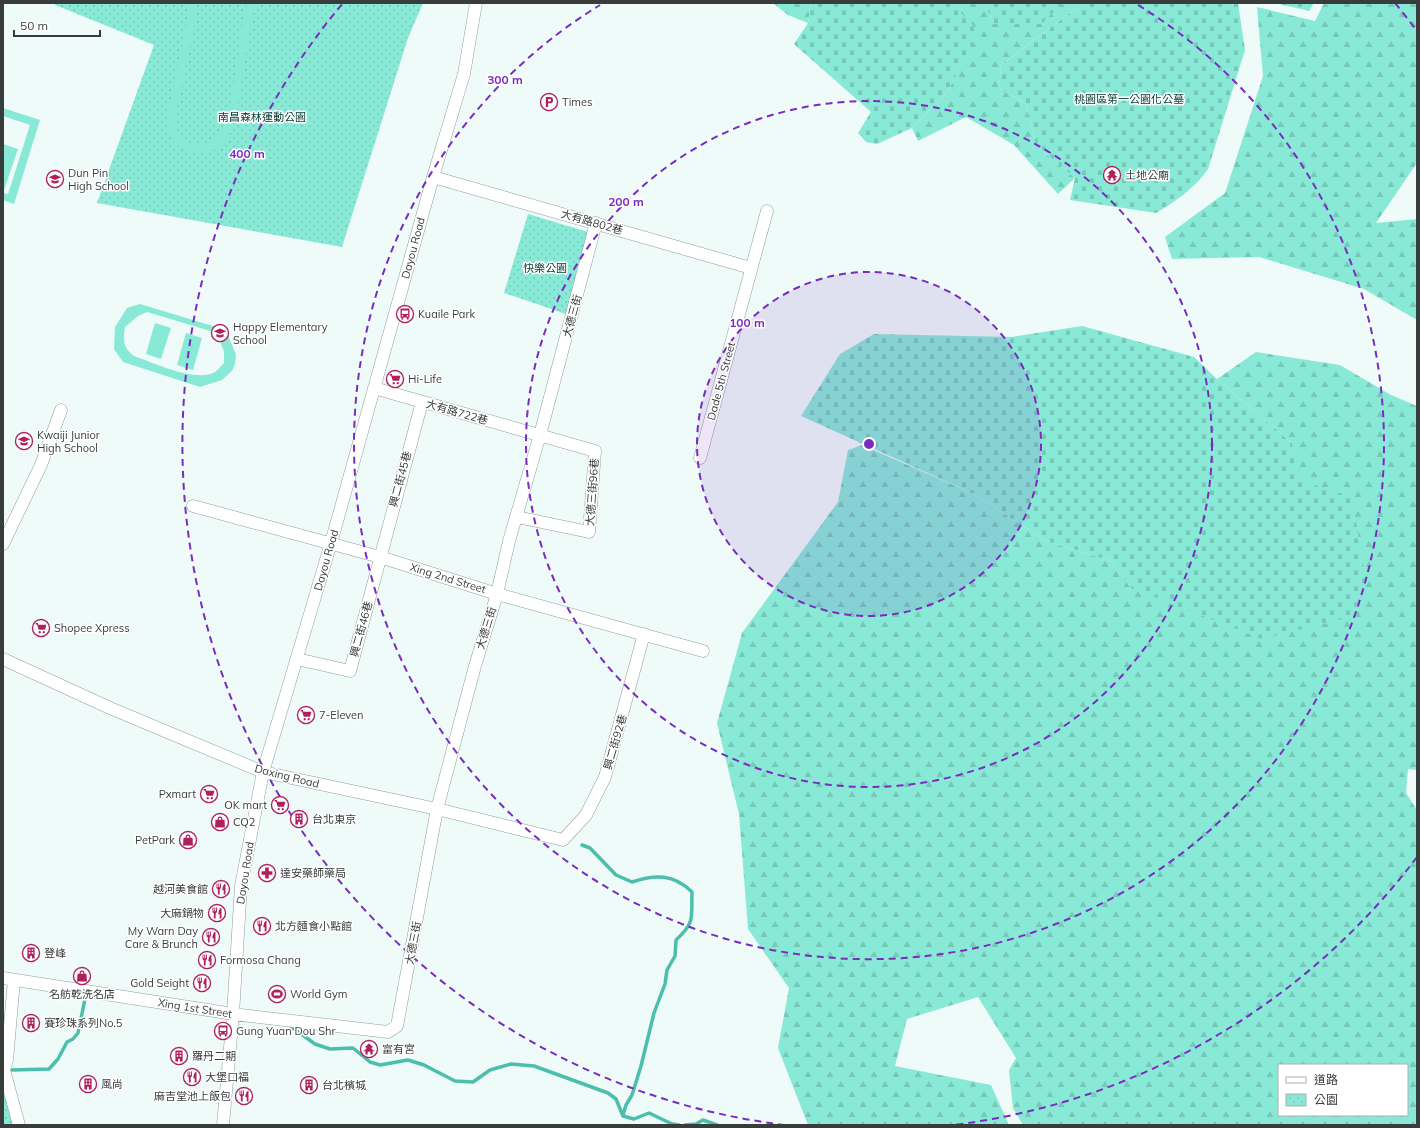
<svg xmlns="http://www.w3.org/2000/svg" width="1420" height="1128" font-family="Mulish,'Noto Sans TC',sans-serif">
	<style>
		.forest { fill: url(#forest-firs); fill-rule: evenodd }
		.cemetery { fill: url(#cemetery-stones) }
		.park { fill: url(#park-dots) }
		.pitch { fill: #88e9d7; fill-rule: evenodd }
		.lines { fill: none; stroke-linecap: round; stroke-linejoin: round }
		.stream { stroke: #4cbeac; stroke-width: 3.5 }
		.minor-casing { stroke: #939e9b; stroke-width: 13 }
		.minor { stroke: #fff; stroke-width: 12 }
		.ring { fill: none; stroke: #7b2cbf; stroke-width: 2; stroke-dasharray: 7 5 }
		.labels { text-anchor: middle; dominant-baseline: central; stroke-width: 3; stroke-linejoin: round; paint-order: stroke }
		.park-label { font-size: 11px; fill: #023931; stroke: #fff }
		.poi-label { font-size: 11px; fill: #383d3c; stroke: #fff; text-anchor: start }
		.street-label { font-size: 11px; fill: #383d3c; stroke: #fff }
		.centre { fill: #7b2cbf; stroke: #fff; stroke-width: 2 }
		.ring-label { font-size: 12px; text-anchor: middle; font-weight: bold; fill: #7b2cbf; stroke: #fff; stroke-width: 3; stroke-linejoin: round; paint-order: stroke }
	</style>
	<defs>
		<pattern id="forest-firs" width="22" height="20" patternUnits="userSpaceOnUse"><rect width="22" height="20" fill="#88e9d7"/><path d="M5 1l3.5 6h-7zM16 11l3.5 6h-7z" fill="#76c9b9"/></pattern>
		<pattern id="cemetery-stones" width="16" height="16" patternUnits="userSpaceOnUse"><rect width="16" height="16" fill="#88e9d7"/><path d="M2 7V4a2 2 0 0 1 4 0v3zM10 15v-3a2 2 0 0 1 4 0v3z" fill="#76c9b9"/></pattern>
		<pattern id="park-dots" width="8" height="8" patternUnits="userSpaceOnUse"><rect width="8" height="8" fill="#88e9d7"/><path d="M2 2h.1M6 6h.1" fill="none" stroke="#76c9b9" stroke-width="1.8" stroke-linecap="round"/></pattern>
	</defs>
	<rect width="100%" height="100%" fill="#eefbf8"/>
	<path class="forest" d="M773,3H811L808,23L788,15Z
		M952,3H984L994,24H1040L1063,3H1083L1001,65L999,88L1026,104L1036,145L1075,178L1058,194L1014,145L966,117L918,141L912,128L948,91L977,32Z
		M1324,3H1417V163L1376,223L1417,219V320L1364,289L1259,257L1172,259L1165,237L1225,193L1263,76L1257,7L1315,21Z
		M1256,352L1340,365L1391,395L1417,406V770L1408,769L1406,793L1417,810V1125H1023L1013,1108L1009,1070L1016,1058L978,997L907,1019L895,1066L991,1085L1009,1125H808L778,1048L789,988L748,929L739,814L717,723L742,633L838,502L848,450L862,445L974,494L1046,541L1111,561L1131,588L1300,481L1292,443L1217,379ZM1279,1065H1407V1115H1279Z"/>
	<path class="cemetery" d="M811,3H952L978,31L948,91L912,128L877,144L866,142L858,133L871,112L794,44L808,23Z
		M984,3H1063L1041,24H994Z
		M1083,3H1238L1245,50L1208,169C1194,189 1176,201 1156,213L1070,200L1075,178L1036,145L1026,104L999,88L1001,65Z
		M1275,3H1314L1309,11Z
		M1082,326L1194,357L1217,379L1292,443L1301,481L1352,497L1366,584L1351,617L1262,639L1131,588L1111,561L1046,541L974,494L801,416L840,354L874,334L1012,337Z"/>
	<path class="park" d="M54,3H423L408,38L342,247L97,203L154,45L55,5Z
		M528,214L588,232L566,314L504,293Z
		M3,1084L14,1125H3Z"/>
	<path class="pitch" d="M187,3H195L196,18L174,123L176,131L182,141C194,146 207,148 218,137C232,124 240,38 244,15L247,3H256C248,32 245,62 240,91C237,105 235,129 225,141C215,154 197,155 183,149C172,144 168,134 166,122L188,18Z
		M3,108L40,120L14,204L3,200V193L8,194L30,125L3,116Z
		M3,144L18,149L4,190H3Z
		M140,304L226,330L236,355L235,364L232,371L222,380L200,387L123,362L114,349L115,327L127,308ZM147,312L217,333L224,352V363C221,366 218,370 215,372C196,383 154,363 134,356C123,348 123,340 125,327L138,316Z
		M155,323L171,328L161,359L146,354Z
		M186,333L202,338L193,370L177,365Z"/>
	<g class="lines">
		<path class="stream" d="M582,845L590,848L616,875L632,882C655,874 674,874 692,892C691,917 696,922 676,940L675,956L667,970L665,984L654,1013L641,1066L632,1095L626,1105L623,1115
			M290,1026L315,1044L330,1049L353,1048L370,1062L380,1065L408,1060L424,1065L455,1081L473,1082L490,1070L511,1064L534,1066L608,1093L616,1099L623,1116L634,1119L649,1113L672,1124L679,1125
			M12,1070L49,1069L58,1059L67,1042L73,1039L78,1033L85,999
			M685,1125L696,1124L703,1120L717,1125"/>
		<g class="minor-casing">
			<path id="minor" d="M433,177L751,268
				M374,388L595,451L589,532L517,517
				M700,458L767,211
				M193,506L380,557L497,594L703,651
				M3,544L41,465L61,410
				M3,659L110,708L263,772L437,809L563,840L586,815L605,777L644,634
				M297,659L350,671L422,402
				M3,978L233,1014L388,1032L397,1026L437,809L475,666L497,594L509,541L540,435L596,223
				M14,980L7,1060L4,1070L19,1125
				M223,1125L233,1014L241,886L263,772L331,543L433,177L464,74L476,3"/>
		</g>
		<use href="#minor" class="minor"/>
	</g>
	<circle cx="869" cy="444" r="172" fill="#7b2cbf" fill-opacity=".12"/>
	<g class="ring">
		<circle cx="869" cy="444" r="172"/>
		<circle cx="869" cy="444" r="343"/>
		<path d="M1138 5A515 515 0 1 1 600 5"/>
		<path d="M1417 857A686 686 0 0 1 953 1125M785 1125A686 686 0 0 1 343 3M1395 3A686 686 0 0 1 1417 31"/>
	</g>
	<defs>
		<g id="parking-ring" transform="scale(0.9)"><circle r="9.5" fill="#fff" stroke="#ae215e" stroke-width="1.5"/><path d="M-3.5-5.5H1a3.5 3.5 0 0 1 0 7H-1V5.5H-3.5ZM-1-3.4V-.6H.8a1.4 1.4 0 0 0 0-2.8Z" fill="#ae215e"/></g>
		<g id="temple-ring" transform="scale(0.9)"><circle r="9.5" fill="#fff" stroke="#ae215e" stroke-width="1.5"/><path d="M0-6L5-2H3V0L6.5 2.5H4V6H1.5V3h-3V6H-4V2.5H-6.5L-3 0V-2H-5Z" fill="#ae215e"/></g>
		<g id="school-ring" transform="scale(0.9)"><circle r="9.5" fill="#fff" stroke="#ae215e" stroke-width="1.5"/><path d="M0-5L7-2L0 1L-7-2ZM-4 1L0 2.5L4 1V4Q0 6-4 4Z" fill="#ae215e"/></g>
		<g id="bus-ring" transform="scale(0.9)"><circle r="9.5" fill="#fff" stroke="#ae215e" stroke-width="1.5"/><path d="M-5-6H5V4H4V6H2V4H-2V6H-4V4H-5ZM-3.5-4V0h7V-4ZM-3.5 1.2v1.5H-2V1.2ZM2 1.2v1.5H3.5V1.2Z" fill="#ae215e"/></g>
		<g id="supermarket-ring" transform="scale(0.9)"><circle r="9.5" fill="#fff" stroke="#ae215e" stroke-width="1.5"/><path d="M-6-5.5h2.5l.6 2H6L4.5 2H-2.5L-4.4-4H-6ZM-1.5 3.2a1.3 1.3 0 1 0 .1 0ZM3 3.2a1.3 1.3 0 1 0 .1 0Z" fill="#ae215e"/></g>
		<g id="building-ring" transform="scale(0.9)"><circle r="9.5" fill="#fff" stroke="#ae215e" stroke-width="1.5"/><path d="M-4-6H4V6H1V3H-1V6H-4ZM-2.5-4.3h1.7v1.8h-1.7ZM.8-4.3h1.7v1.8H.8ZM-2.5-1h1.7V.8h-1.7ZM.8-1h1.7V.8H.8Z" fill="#ae215e"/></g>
		<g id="shop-ring" transform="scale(0.9)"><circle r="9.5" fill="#fff" stroke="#ae215e" stroke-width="1.5"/><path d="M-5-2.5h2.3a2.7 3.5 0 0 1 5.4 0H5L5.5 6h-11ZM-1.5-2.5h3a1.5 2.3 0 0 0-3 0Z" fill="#ae215e"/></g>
		<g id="pharmacy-ring" transform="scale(0.9)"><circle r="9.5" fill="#fff" stroke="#ae215e" stroke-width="1.5"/><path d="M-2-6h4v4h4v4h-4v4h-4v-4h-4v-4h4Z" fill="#ae215e"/></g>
		<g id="restaurant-ring" transform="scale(0.9)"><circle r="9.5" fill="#fff" stroke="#ae215e" stroke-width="1.5"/><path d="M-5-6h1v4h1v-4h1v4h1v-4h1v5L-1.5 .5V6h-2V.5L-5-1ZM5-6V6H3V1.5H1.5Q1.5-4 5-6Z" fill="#ae215e"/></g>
		<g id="stadium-ring" transform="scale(0.9)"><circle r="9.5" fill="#fff" stroke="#ae215e" stroke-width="1.5"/><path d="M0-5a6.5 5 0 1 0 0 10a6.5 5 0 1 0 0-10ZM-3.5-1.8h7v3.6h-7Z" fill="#ae215e"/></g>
	</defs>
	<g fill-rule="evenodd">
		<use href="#parking-ring" x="549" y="102"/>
		<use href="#temple-ring" x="1112" y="175"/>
		<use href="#school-ring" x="55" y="179"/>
		<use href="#bus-ring" x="405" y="314"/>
		<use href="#school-ring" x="220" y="333"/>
		<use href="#supermarket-ring" x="395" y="379"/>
		<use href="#school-ring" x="24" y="441"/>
		<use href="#supermarket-ring" x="41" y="628"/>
		<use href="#supermarket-ring" x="306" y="715"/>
		<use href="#supermarket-ring" x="209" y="794"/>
		<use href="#supermarket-ring" x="280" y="805"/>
		<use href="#building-ring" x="299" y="819"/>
		<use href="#shop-ring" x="220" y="822"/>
		<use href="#shop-ring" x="188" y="840"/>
		<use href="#pharmacy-ring" x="267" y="873"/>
		<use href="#restaurant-ring" x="221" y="889"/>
		<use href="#restaurant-ring" x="217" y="913"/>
		<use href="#restaurant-ring" x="262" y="926"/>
		<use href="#restaurant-ring" x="211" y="937"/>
		<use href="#building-ring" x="31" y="953"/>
		<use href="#restaurant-ring" x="207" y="960"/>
		<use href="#shop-ring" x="82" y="976"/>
		<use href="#restaurant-ring" x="202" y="983"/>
		<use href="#stadium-ring" x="277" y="994"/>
		<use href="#building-ring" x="31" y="1023"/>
		<use href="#bus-ring" x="223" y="1031"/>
		<use href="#temple-ring" x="369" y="1049"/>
		<use href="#building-ring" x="179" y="1056"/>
		<use href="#restaurant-ring" x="192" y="1077"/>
		<use href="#building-ring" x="88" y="1084"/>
		<use href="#building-ring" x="309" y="1085"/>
		<use href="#restaurant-ring" x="244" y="1096"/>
	</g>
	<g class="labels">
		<g class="park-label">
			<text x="1129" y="99">桃園區第一公園化公墓</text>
			<text x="262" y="117">南昌森林運動公園</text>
			<text x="545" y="268">快樂公園</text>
		</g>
		<g class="poi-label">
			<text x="562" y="102">Times</text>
			<text x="68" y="173">Dun Pin<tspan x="68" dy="13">High School</tspan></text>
			<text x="1125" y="175">土地公廟</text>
			<text x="418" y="314">Kuaile Park</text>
			<text x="233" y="327">Happy Elementary<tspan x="233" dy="13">School</tspan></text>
			<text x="408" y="379">Hi-Life</text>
			<text x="37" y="435">Kwaiji Junior<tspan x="37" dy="13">High School</tspan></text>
			<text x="54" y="628">Shopee Xpress</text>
			<text x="319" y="715">7-Eleven</text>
			<text x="196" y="794" text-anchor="end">Pxmart</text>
			<text x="267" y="805" text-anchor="end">OK mart</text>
			<text x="312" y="819">台北東京</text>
			<text x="233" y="822">CQ2</text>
			<text x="175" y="840" text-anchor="end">PetPark</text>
			<text x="280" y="873">達安藥師藥局</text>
			<text x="208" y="889" text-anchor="end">越河美食館</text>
			<text x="204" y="913" text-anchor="end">大麻鍋物</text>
			<text x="275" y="926">北方麵食小點館</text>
			<text x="198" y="931" text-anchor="end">My Warn Day<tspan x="198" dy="13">Care &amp; Brunch</tspan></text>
			<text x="44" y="953">登峰</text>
			<text x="220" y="960">Formosa Chang</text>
			<text x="189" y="983" text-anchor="end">Gold Seight</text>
			<text x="82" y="994" text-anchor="middle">名舫乾洗名店</text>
			<text x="290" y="994">World Gym</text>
			<text x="44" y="1023">賽珍珠系列No.5</text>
			<text x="236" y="1031">Gung Yuan Dou Shr</text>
			<text x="382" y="1049">富有宮</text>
			<text x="192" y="1056">羅丹二期</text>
			<text x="205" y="1077">大堡口福</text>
			<text x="101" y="1084">風尚</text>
			<text x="322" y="1085">台北檳城</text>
			<text x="231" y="1096" text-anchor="end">麻吉堂池上飯包</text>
		</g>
		<g class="street-label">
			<text transform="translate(592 222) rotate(16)">大有路802巷</text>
			<text transform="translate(413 248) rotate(-75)">Dayou Road</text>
			<text transform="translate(572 316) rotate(-75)">大德三街</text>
			<text transform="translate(721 381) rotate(-75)">Dade 5th Street</text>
			<text transform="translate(457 412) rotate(16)">大有路722巷</text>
			<text transform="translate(400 479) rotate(-75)">興二街45巷</text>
			<text transform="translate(592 492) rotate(-86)">大德三街96巷</text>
			<text transform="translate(326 560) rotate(-74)">Dayou Road</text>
			<text transform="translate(448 578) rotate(17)">Xing 2nd Street</text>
			<text transform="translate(486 628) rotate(-73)">大德三街</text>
			<text transform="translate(361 629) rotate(-75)">興二街46巷</text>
			<text transform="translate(615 742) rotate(-74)">興二街92巷</text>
			<text transform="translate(287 776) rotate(14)">Daxing Road</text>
			<text transform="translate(245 873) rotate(-81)">Dayou Road</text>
			<text transform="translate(413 943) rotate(-79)">大德三街</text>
			<text transform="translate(195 1008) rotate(9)">Xing 1st Street</text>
		</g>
	</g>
	<circle cx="869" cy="444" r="6" class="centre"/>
	<g class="ring-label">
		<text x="505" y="84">300 m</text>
		<text x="247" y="158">400 m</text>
		<text x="626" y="206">200 m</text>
		<text x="747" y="327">100 m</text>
	</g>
	<rect width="1420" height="1128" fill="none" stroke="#383d3c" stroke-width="8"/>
	<rect x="1278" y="1064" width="130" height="52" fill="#ffffff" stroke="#afb1b1"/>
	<rect x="1286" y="1077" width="20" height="6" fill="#ffffff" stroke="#afb1b1"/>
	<text x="1314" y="1084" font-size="12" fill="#383d3c">道路</text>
	<rect x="1286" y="1094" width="20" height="12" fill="url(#park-dots)" stroke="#afb1b1"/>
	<text x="1314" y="1104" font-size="12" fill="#383d3c">公園</text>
	<path d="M14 30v6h86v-6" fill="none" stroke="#383d3c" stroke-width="2"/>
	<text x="20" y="30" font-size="12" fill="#383d3c" stroke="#ffffff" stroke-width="3" paint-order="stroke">50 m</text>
</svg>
